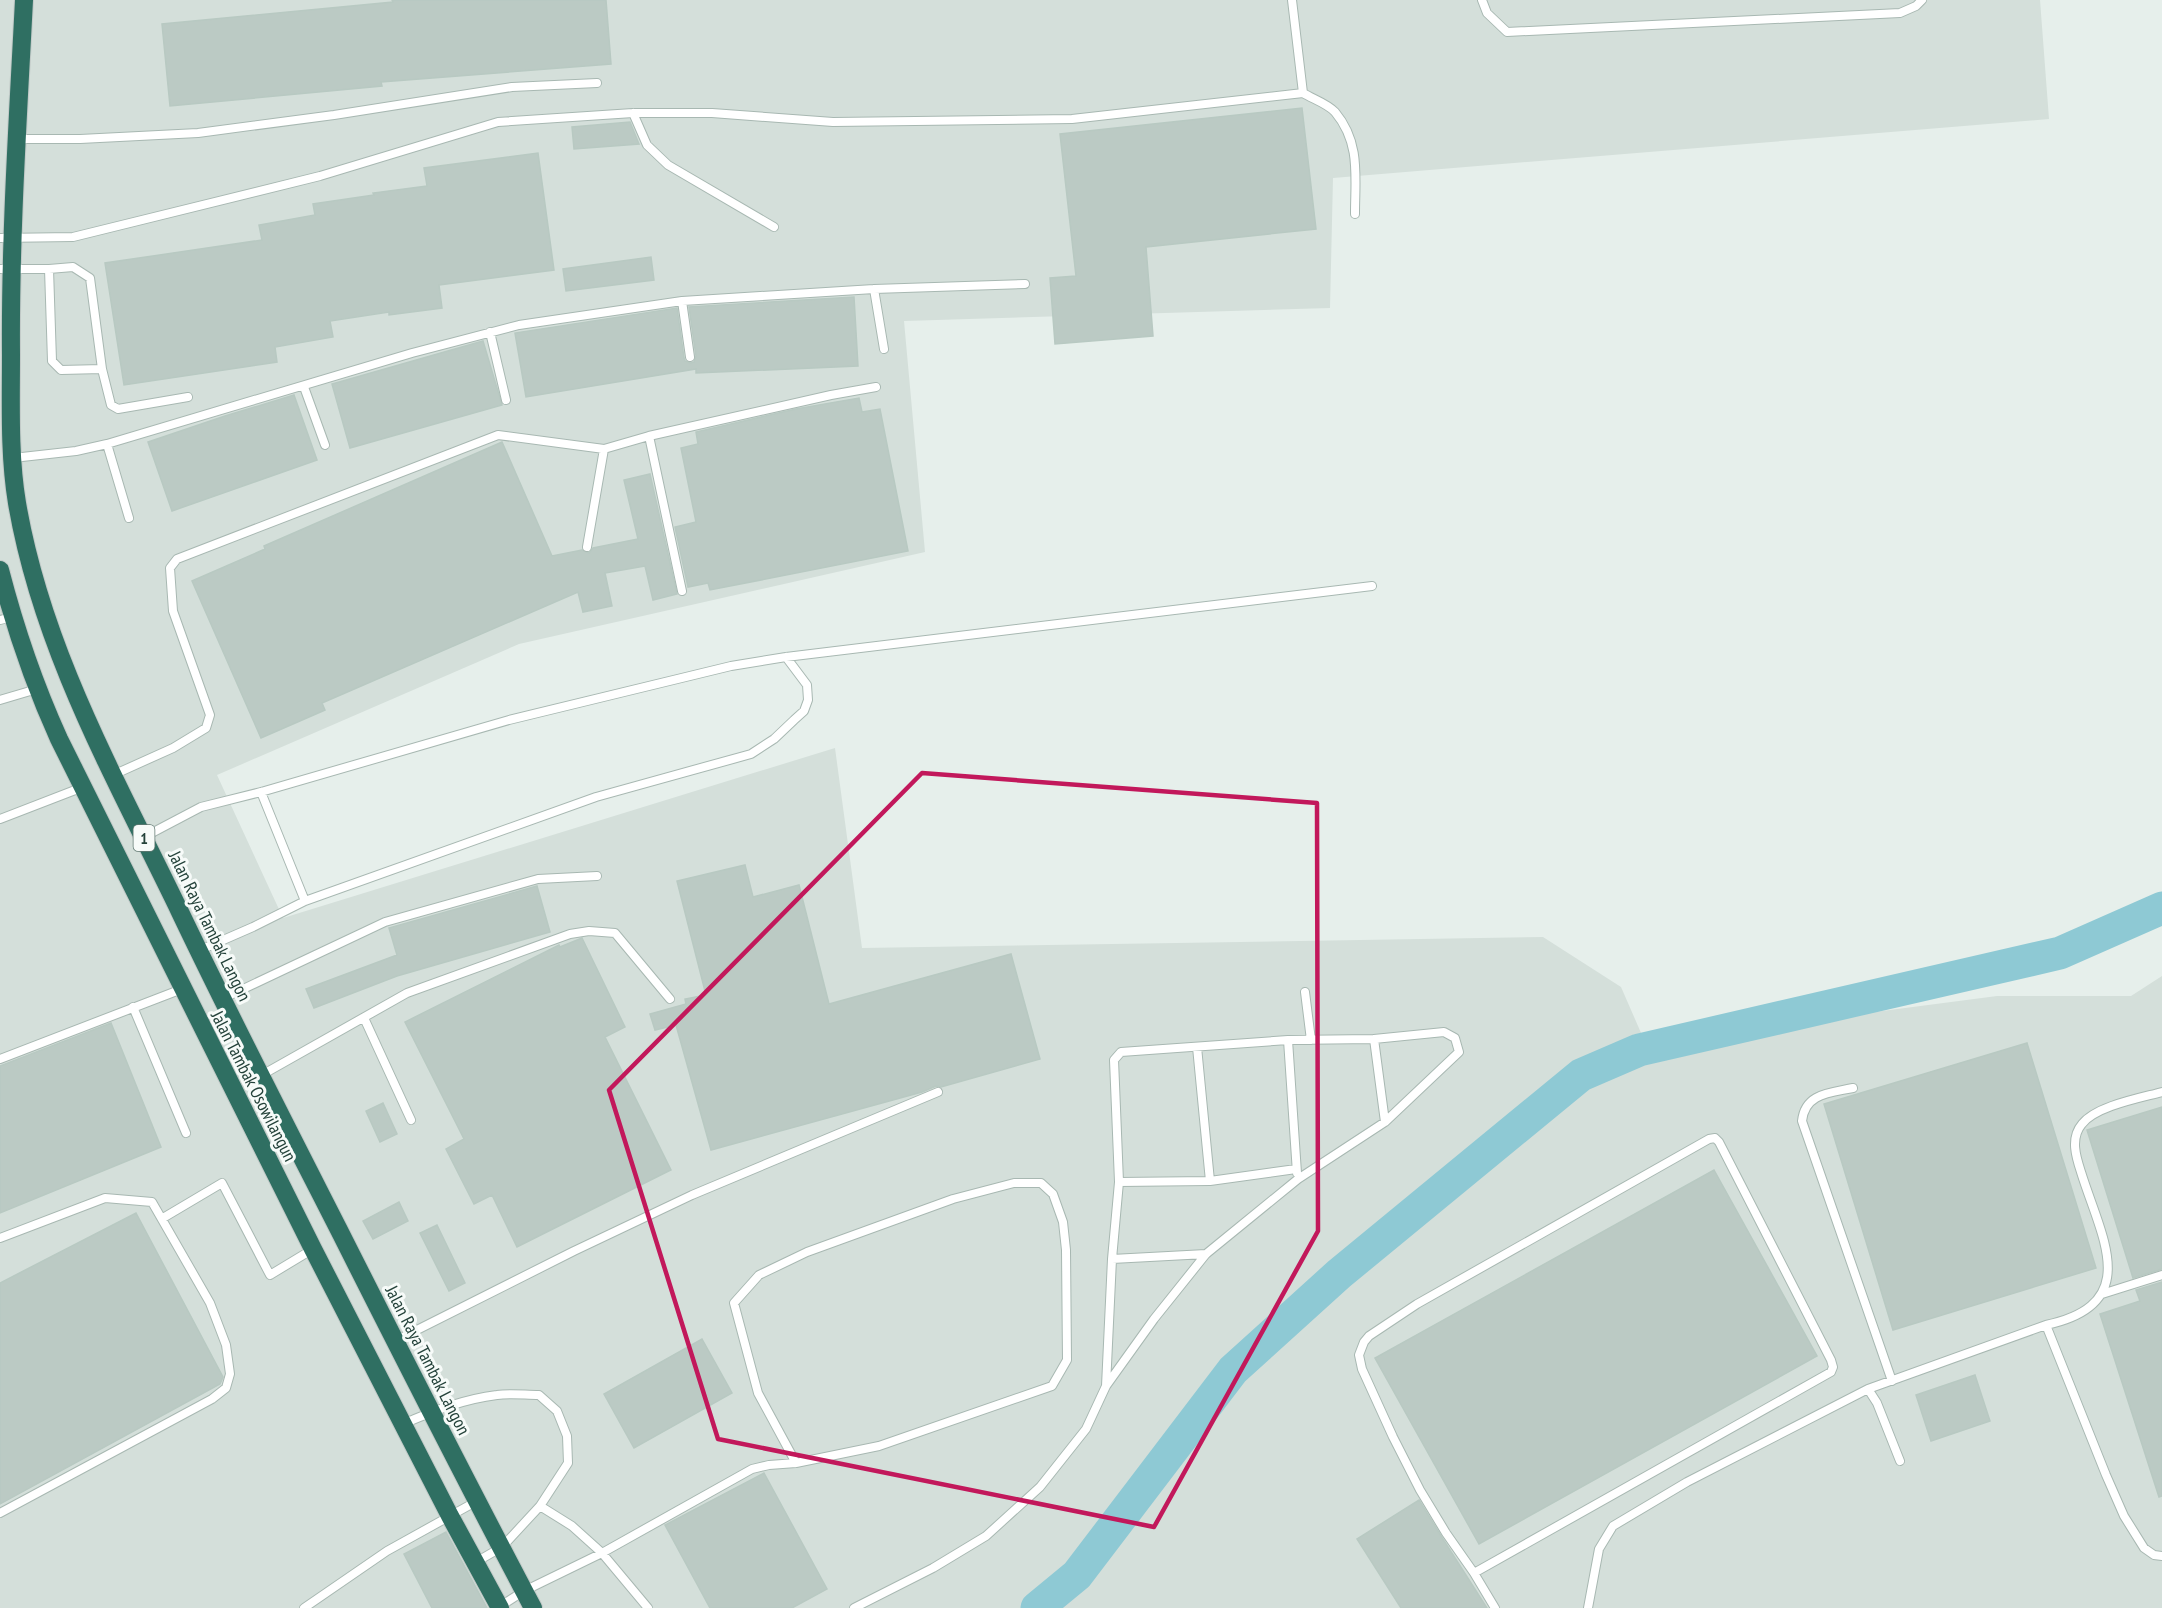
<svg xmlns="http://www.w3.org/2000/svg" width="2162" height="1608" font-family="'PT Sans Narrow',sans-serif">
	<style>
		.built { fill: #d4dfda }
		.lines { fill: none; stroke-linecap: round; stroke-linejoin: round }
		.river { stroke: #8ec9d4; stroke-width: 33 }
		.building { fill: #bbcac4; stroke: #b8c9c2; stroke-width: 1.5 }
		.lane-casing { stroke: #a8b8b2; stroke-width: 10 }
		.highway-casing { stroke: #c2cac8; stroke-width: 20 }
		.lane { stroke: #fff; stroke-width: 8 }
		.highway { stroke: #2f6f62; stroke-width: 18 }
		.marked { fill: none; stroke: #c2185b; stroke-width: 4.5; stroke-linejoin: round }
		.labels { text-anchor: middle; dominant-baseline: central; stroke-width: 6; stroke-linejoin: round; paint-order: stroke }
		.shield { fill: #f7fbf9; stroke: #637a73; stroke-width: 1.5 }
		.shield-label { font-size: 16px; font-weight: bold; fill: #24423a }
		.street-label { font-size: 18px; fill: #24423a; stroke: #f7fbf9 }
	</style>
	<rect width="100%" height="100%" fill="#e6efeb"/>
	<path class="built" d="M0,0H2040L2049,119L1333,178L1330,308L904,321L925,552L519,644L217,775L283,918L835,748L862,948L1543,937L1621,987L1645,1042L1997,996H2131L2162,976V1608H0Z"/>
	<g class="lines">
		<path class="river" d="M1037,1608L1077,1575L1233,1370L1339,1274L1581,1075L1639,1050L2060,953L2162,908"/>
	</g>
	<path class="building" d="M392,0H606L611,64L381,82L382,86L170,106L162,24L393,2Z
		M1302,108L1316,229L1146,247L1153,336L1055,344L1050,278L1076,276L1060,134Z
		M630,122L639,144L574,149L572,127Z
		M538,153L554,270L439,285L442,308L389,315V312L330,321L333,337L275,347L277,362L124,385L105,263L262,240L259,225L315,215L313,204L374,195L373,193L427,186L424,168Z
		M651,257L654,280L566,291L563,269Z
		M854,297L858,366L696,373V369L526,397L515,333L677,308L684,358L685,361L690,363L694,362L696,356L689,307Z
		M483,341L502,405L350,448L332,384Z
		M294,395L317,460L172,511L148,442L225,416Z
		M859,398L862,412L880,409L908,551L710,590L708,583L688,587L675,527L696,522L681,448L698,444L696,432L796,409Z
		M502,442L552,556L582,550L589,553L593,548L638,539L624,480L650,474L677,594L653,600L645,566L605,573L612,606L583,612L578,592L322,703L325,710L261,738L192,581L265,549L264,546Z
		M745,865L753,897L799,885L829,1004L1011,954L1040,1059L941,1087L936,1086L922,1092L711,1150L676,1025L655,1030L650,1014L686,1004L685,999L706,995L677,881Z
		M537,886L550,932L397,976L314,1008L306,989L397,955L389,928Z
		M582,938L625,1027L605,1037L671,1170L517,1247L492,1195L474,1204L446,1149L464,1139L405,1022L559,945L560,947Z
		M111,1023L161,1147L0,1213V1066Z
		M2027,1043L2096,1268L1893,1330L1824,1104Z
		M383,1103L397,1134L380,1142L366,1111Z
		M2162,1107V1269L2133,1278L2087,1130Z
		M1714,1170L1817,1356L1479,1544L1375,1358Z
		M399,1202L408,1221L373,1239L363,1221Z
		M136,1213L223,1377L220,1384L0,1504V1283Z
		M437,1225L465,1283L449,1291L420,1233Z
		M2162,1282V1496L2159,1497L2100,1314L2140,1301L2136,1290Z
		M702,1339L732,1393L634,1448L604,1394Z
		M1975,1375L1990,1421L1931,1441L1916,1395Z
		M764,1473L827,1589L792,1608H710L665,1525Z
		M1419,1500L1441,1536L1487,1608H1401L1357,1539Z
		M446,1532L487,1608H432L404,1554Z"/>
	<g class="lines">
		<g class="lane-casing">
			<path id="lane" d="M1292,0L1303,93
				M1482,0L1487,13L1507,32L1900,13L1916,6L1922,0
				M633,113L647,145L668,165L774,227
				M18,139H80L198,133L334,115L512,87L597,83
				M0,238L73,237L320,176L498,122L633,113H712L833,122L1072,119L1303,93C1313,99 1328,104 1335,112C1361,143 1355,177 1355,214
				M0,269H49L73,267L90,278L102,369L111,405L118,409L188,397
				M49,269L52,361L61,370L102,369
				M874,289L884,349
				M682,301L690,357
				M490,332L506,400
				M304,387L325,445
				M649,436L682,591
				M107,444L129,518
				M13,458L76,451L107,444L412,353L519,325L682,301L874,289L1025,284
				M587,547L604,449
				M0,620L12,617
				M0,700L37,689
				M113,775L173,748L206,728L210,715L173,611L170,568L177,559L498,435L604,449L649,436L831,395L876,387
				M0,819L83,787
				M144,837L201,807L261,792L509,720L731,666L786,657L1372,586
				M305,901L596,797L751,754L774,739L794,720L804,711L808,700L807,685L786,657
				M198,951L253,927L305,901L261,792
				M1305,992L1311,1040
				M222,999L385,922L538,879L597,876
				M133,1007L186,1133
				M364,1018L411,1120
				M1374,1039L1385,1122
				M1288,1040L1297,1173
				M1197,1047L1210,1181
				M0,1059L182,989
				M260,1076L407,993L570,934L589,931L615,933L670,999
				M1853,1088C1830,1093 1805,1093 1802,1121L1892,1381
				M1119,1182L1210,1181L1296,1169
				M163,1218L222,1183L270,1275L313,1249
				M0,1238L105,1198L152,1202L210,1303L226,1345L230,1374L226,1388L212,1399L0,1513
				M1112,1259L1206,1254
				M2102,1294L2162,1275
				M2046,1325L2106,1475L2124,1516L2144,1548L2154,1555L2162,1556
				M395,1341L574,1251L692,1195L938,1092
				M1868,1389L1877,1403L1900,1461
				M403,1424C433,1411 464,1399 497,1395C510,1393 525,1395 539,1395L557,1411L567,1436L568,1463L540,1506L502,1547L476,1562
				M540,1506L572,1526L602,1553L752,1469L769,1465L796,1463L879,1446L1052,1386L1067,1360L1066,1250L1063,1222L1053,1194L1041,1183H1014L953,1199L807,1252L759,1275L734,1303L758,1393L796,1463
				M1474,1573L1831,1372L1833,1367L1831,1360L1719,1142L1715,1138L1709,1139L1417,1304L1369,1336L1364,1342L1359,1355L1362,1369L1393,1437L1420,1490L1446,1533L1474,1573L1495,1608
				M499,1607L524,1591L602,1553L648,1608
				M304,1608L387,1551L477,1501
				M854,1608L933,1568L986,1536L1040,1487L1086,1429L1106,1386L1154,1319L1206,1254L1298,1179L1385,1122L1459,1052L1455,1038L1444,1032L1374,1039L1288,1040L1121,1052L1114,1060L1119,1182L1112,1259L1106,1386
				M1588,1608L1599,1549L1613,1526L1687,1482L1868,1389L2046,1325C2144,1304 2101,1237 2081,1172C2076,1157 2070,1138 2082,1124C2096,1106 2140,1098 2162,1092"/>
		</g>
		<g class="highway-casing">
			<path id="highway" d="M24,0C18,118 10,237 11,355C11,404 9,455 17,503C42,650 116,779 180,912C231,1019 285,1124 339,1230C403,1357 467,1483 533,1608
				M0,570C15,628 34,684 59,739L313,1249L450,1516L500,1608"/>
		</g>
		<use href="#lane" class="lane"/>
		<use href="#highway" class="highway"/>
	</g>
	<path class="marked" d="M922,773L1317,803L1318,1231L1154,1527L718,1439L609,1090Z"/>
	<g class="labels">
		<rect class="shield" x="133.5" y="825" width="21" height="26" rx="4.5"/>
		<g class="shield-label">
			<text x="144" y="838">1</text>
		</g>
		<g class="street-label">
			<text transform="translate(210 926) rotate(64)">Jalan Raya Tambak Langon</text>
			<text transform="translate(254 1086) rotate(63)">Jalan Tambak Osowilangun</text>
			<text transform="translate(428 1360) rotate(63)">Jalan Raya Tambak Langon</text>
		</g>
	</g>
</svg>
